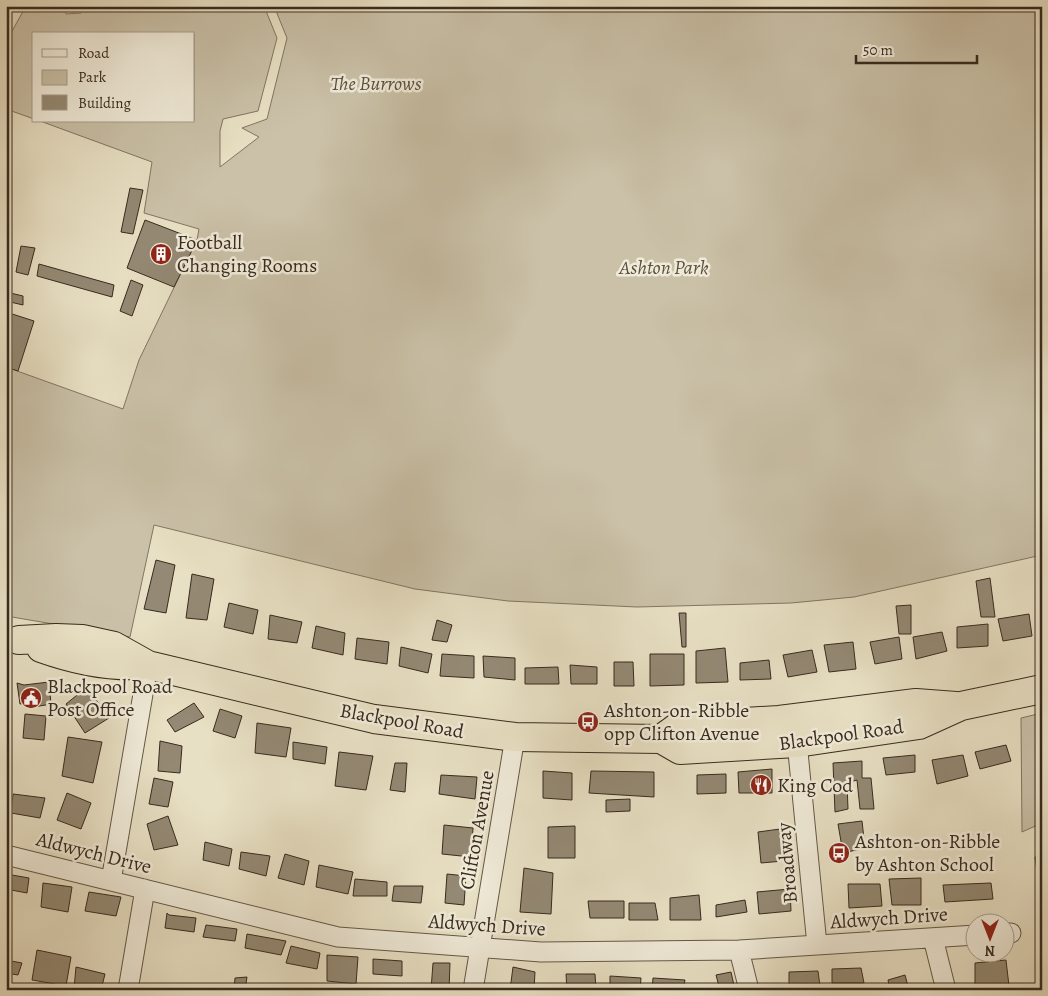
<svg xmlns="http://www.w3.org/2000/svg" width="1048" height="996" font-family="Alegreya,serif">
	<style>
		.green { fill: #cac1a8; stroke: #817663 }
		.building { fill: #948974; stroke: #382b1e }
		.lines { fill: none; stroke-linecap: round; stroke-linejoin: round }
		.minor-casing { stroke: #645848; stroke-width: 21 }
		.highway-casing { stroke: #382b1e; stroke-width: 30 }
		.minor { stroke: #f0ebd9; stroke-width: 19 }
		.highway { stroke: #e8e0c4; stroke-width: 28 }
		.labels { text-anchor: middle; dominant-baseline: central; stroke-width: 5; stroke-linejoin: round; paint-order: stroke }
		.park-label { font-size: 20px; font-style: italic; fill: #5c5040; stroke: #f0ebd9 }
		.poi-label { font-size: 20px; fill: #382b1e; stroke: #f0ebd9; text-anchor: start }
		.street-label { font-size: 20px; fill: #382b1e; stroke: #f0ebd9 }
	</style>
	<rect width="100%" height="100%" fill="#e8e0c4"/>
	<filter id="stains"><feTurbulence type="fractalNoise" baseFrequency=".004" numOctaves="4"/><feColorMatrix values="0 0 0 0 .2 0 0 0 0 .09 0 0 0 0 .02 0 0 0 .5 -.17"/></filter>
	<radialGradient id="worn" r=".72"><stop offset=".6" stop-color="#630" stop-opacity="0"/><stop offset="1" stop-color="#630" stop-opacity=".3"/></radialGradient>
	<path class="green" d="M26,6H65L66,14L81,13L82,6H264L277,38L258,111L223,119L220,131V167L259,137L242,128L267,119L287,38L274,6H1042V555L854,597L791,603L637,607L508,601L415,589L154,525L130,637L6,616V367L123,409L139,360L197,240L199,229L144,213L152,162L40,121H194V34H34V119L6,109V42Z
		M1042,713V823L1022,832L1021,718Z"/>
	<path class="building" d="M130,188L143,190L133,234L121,232Z
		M145,220L197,240L174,287L127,268Z
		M21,246L35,248L28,275L16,272Z
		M39,264L114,285L112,297L37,276Z
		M131,280L143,285L132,316L120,311Z
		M6,292L23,296V305L6,301Z
		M6,312L34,321L18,371L6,367Z
		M156,560L175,565L166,613L144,609Z
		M192,574L214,579L207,620L186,618Z
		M990,578L995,617H981L976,581Z
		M229,603L258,610L253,634L224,627Z
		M911,605V634H899L896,606Z
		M679,613H686V647H682Z
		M1029,614L1032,636L1003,641L998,619Z
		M270,615L302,622L297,643L268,639Z
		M437,620L452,625L447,642L432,640Z
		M988,624V646L957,648V627Z
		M316,626L345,633L343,655L312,648Z
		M942,632L947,651L916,659L913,637Z
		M899,637L902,659L875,664L870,642Z
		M357,638L389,642L387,664L355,659Z
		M853,642L856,669L829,672L824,645Z
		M401,647L432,654L428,673L399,666Z
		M725,648L728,682L696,683V651Z
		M812,650L817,672L788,677L783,655Z
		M442,654L474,656V678L440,676Z
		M650,654H684V685L650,686Z
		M483,656L515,658V680L484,677Z
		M769,660L771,679L740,680V663Z
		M614,662H633L634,686H614Z
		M570,665L597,667V684H571Z
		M558,667L559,684H525V668Z
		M49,682L51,704L34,707L32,702L20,704L17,683L24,685Z
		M87,687L109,718L85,733L66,704Z
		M194,703L204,717L175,732L167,720Z
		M220,709L242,716L235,738L213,731Z
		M25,714L46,716L44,740L23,738Z
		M257,723L291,728L286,757L255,753Z
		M68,737L102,742L93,783L62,776Z
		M160,741L182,746L180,773L158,771Z
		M293,742L327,747L325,764L293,759Z
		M1006,745L1011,761L980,769L975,752Z
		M339,752L373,756L366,790L335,786Z
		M915,755V772L886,775L883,758Z
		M963,755L968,776L937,784L932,760Z
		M862,761V778H871L874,809H860L857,780L847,783L848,809L835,812L833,763Z
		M395,763H407L405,792L390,790Z
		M772,769V793H739L738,772Z
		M543,771L572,773V800L543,798Z
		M591,771L654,772V797L589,793Z
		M726,774V793L697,794V775Z
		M441,775L477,777L475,799L439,794Z
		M154,778L173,782L168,807L149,804Z
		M67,793L91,803L81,829L57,820Z
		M13,794L45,798L40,818L11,813Z
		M630,799V811L606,812V800Z
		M168,816L178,845L154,850L147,824Z
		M862,821L865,848L843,853L838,824Z
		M444,825L473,828L471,857L442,854Z
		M575,826V858H548V827Z
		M780,829L783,861L761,863L758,832Z
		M205,842L232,849L229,866L203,860Z
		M241,852L270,856L266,876L239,869Z
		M285,854L309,861L304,885L278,878Z
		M1042,856V872H1037L1035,857Z
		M319,865L353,872L348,894L316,887Z
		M524,868L553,873L551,914L520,912Z
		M6,874L29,878L27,893L6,889Z
		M447,874L466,876L464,905L445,903Z
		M921,878V905H892L889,879Z
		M355,879L387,882V896H353Z
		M43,883L72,887L68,912L41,907Z
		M991,883L993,899L945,902L943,885Z
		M848,884H880L882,906L849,908Z
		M394,886H423L421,903L392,901Z
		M790,889L791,911L759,914L757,892Z
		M89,892L121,897L116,916L85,911Z
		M699,895L701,920H670V898Z
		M745,900L747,912L716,917V905Z
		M588,901H624V918H590Z
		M629,903H655L658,920H629Z
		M167,913L169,915L196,918L194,932L165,928Z
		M206,925L237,929L235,941L203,937Z
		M247,934L286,941L281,955L245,948Z
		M291,946L320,953L317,969L286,963Z
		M37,950L71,957L66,986L32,980Z
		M327,955L358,957L356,984L327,981Z
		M373,959L402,961V976L373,974Z
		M6,960L22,963L18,975L6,973Z
		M1006,960L1009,986L975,989V963Z
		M433,963H450L449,990H431Z
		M76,967L105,974L101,990L74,989Z
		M513,967L535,972L534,990H510Z
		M861,968L864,983H832V969Z
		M818,971L820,986H789V972Z
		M731,972L735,990H720L716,975Z
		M566,974H595L596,990H567Z
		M905,975L909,990H890L888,980Z
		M610,976L641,978L640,990H610Z
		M247,977L245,990H234L235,978Z
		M653,978L685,980L683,990H652Z"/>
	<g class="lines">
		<g class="minor-casing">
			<path id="minor" d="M796,732L817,945
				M6,855L338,937L541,952L739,950L976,935
				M111,881L148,665
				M1006,933H1011
				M933,938L946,990
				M739,950L749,990
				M128,990L145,889
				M473,990L515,737"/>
		</g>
		<g class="highway-casing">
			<path id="highway" d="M19,640L56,638L82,639L114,646L148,665L374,719L515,737L661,739L680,750L797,743L919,725L961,706L1042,689
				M41,648C72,659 108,667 141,665
				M661,739L679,726L779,720L916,703L956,706"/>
		</g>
		<use href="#minor" class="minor"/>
		<use href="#highway" class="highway"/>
	</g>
	<defs>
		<g id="building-disc" transform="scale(1.125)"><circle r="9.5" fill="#8f2418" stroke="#f0ebd9"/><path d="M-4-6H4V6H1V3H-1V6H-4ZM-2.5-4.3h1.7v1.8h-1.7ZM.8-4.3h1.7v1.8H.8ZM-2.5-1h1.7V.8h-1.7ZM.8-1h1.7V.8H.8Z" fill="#fff"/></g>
		<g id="civic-disc" transform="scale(1.125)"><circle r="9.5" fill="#8f2418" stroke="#f0ebd9"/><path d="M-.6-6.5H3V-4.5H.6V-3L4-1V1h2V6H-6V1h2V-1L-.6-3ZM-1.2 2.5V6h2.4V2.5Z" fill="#fff"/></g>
		<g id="bus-disc" transform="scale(1.125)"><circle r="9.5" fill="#8f2418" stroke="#f0ebd9"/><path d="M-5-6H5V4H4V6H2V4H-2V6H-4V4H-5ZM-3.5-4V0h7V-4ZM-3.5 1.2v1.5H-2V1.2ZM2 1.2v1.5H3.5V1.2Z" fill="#fff"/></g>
		<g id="restaurant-disc" transform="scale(1.125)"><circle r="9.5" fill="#8f2418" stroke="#f0ebd9"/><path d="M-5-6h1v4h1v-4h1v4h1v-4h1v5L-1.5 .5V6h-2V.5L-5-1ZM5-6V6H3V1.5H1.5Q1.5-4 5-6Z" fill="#fff"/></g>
	</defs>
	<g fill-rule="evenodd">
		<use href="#building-disc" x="161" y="254"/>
		<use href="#civic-disc" x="31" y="698"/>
		<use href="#bus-disc" x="588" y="722"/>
		<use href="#restaurant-disc" x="761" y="785"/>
		<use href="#bus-disc" x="839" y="853"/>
	</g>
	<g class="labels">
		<g class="park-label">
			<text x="376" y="83">The Burrows</text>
			<text x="664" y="267">Ashton Park</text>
		</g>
		<g class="poi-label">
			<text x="177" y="242">Football<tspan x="177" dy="23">Changing Rooms</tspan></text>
			<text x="47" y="686">Blackpool Road<tspan x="47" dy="23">Post Office</tspan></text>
			<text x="604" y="710">Ashton-on-Ribble<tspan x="604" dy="23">opp Clifton Avenue</tspan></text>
			<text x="777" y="785">King Cod</text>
			<text x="855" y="841">Ashton-on-Ribble<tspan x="855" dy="23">by Ashton School</tspan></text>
		</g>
		<g class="street-label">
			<text transform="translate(402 721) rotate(10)">Blackpool Road</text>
			<text transform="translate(841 735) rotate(-8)">Blackpool Road</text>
			<text transform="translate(477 830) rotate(-80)">Clifton Avenue</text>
			<text transform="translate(94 853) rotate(14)">Aldwych Drive</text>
			<text transform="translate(787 863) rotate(-95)">Broadway</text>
			<text transform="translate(889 918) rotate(-4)">Aldwych Drive</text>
			<text transform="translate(487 925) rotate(4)">Aldwych Drive</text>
		</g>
	</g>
	<rect width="1048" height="996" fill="none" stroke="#e8e0c4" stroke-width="25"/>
	<rect x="8" y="8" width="1033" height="981" fill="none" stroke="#382b1e" stroke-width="2.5"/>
	<rect x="12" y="12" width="1023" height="971" fill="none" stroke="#382b1e"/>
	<rect x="32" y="32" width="162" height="90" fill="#f0ebd9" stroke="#a69e8e"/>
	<rect x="42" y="49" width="25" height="8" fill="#f0ebd9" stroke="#a69e8e"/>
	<text x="78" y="58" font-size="15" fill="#382b1e">Road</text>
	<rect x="42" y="70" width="25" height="15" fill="#cac1a8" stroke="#a69e8e"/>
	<text x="78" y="82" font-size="15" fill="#382b1e">Park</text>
	<rect x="42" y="95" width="25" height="15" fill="#948974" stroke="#a69e8e"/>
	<text x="78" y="108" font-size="15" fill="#382b1e">Building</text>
	<g transform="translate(990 938) rotate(180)"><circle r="24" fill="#f0ebd9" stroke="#a69e8e"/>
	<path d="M0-4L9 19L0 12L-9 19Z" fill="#8f2418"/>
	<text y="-8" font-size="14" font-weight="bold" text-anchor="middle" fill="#382b1e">N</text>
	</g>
	<path d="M856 55v8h121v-8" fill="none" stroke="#382b1e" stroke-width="2.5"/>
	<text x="863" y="55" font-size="15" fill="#382b1e" stroke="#f0ebd9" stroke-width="4" paint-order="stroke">50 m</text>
	<rect width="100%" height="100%" filter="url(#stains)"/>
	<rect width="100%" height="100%" fill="url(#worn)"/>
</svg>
